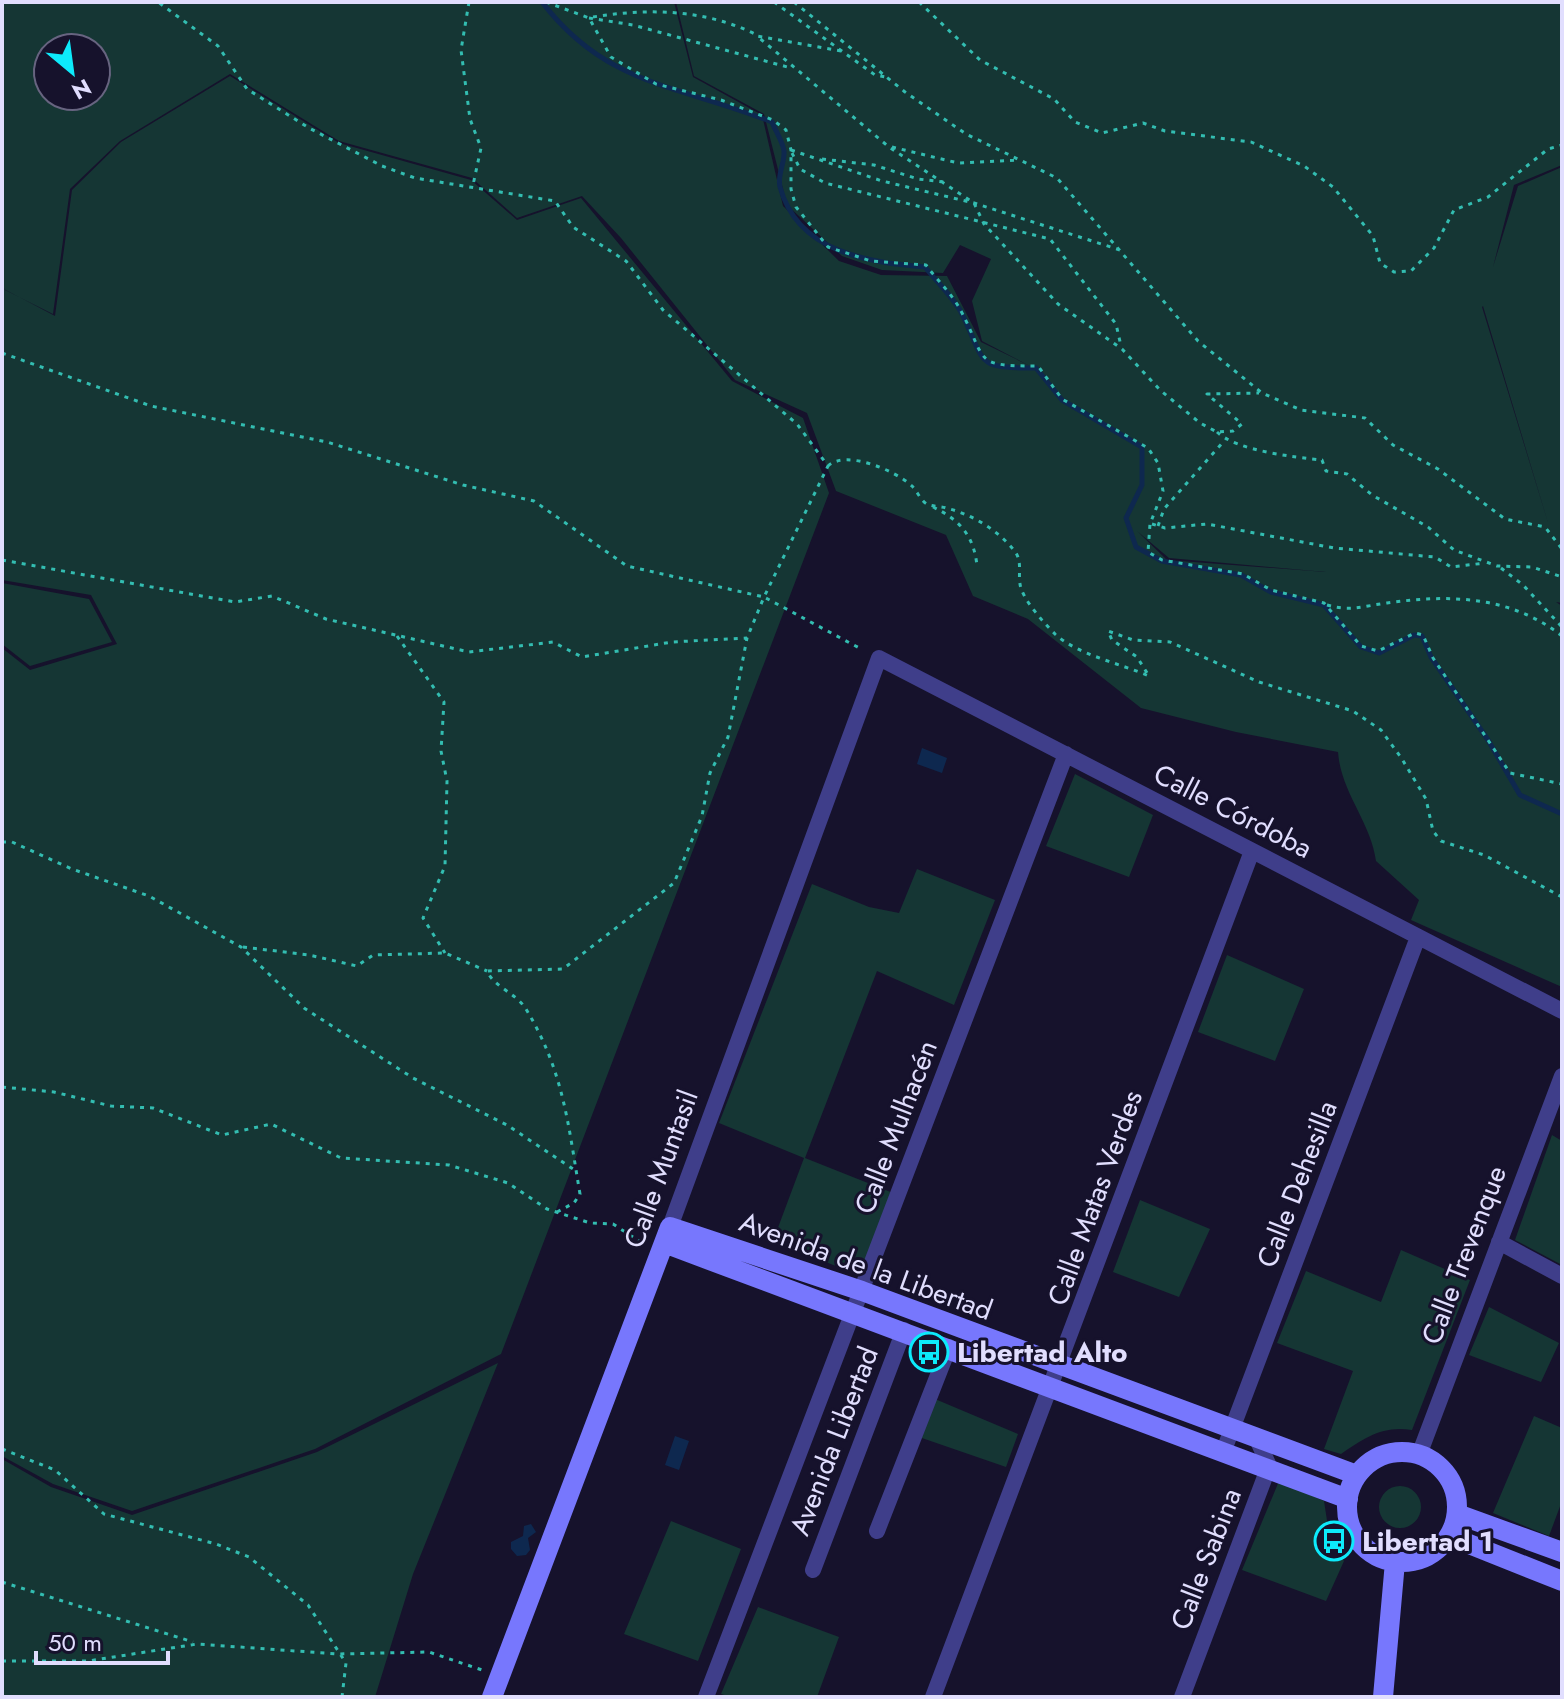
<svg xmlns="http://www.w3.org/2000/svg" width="1564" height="1699" font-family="Jost,sans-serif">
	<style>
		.green { fill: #153634; fill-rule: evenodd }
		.water { fill: #0e284f }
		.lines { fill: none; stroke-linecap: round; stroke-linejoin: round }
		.stream { stroke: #0e284f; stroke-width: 5 }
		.path { stroke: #33bdb1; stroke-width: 3; stroke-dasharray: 4 6; stroke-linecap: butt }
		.street { stroke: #3f3e8a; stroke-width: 16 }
		.secondary { stroke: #7777fd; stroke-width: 20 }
		.labels { text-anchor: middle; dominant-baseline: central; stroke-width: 6; stroke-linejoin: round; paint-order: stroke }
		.street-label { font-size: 28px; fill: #e1defe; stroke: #16122c }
		.poi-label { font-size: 28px; font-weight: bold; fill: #e1defe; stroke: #16122c; text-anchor: start }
	</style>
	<rect width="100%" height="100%" fill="#16122c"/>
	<path class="green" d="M2,2H674L693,77L762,115L783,206L839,261L881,275L947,276L981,342L1030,366L982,341L972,301L991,259L960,245L943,273L882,270L842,256L787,205L764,114L694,76L676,2H1562V165L1514,185L1493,267L1518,186L1562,167V603L1556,602L1562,606V987L1411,920L1419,900L1376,861C1371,822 1341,793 1338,752L1236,732L1141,708L1028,619L973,596L946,535L836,491L807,413L735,380L621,238L582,196L517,218L472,178L339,141L230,74L120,141L70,189L53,314L5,290L2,285ZM48,48H96V96H48ZM1483,306L1549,526L1482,307ZM1137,531L1169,558L1326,572L1167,560Z
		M230,76L339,143L471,180L517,220L581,198L732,381L803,418L829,493L501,1354L315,1449L132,1511L53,1484L2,1456V648L30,670L117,644L91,595L2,580V288L55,316L72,190L121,142Z
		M2,583L89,599L112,642L30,666L2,644Z
		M1075,774L1153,815L1129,877L1046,846Z
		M917,869L995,900L954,1005L877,971L805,1158L893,1193L861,1276L773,1241L804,1158L719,1123L812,884L869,907L899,913Z
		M1227,955L1304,989L1275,1061L1198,1032Z
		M1552,1135L1562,1141V1265L1515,1240Z
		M1140,1200L1210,1229L1179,1297L1113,1272Z
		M1401,1250L1470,1280L1412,1430C1383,1425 1364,1438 1341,1454L1324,1449L1353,1371L1277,1343L1306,1271L1381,1302Z
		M1489,1307L1559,1343L1541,1382L1469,1355Z
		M498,1363L413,1574L375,1697H2V1459L51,1487L132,1515L317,1452Z
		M935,1399L1018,1434L1006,1467L919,1437Z
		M1534,1416L1562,1428V1501L1549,1536L1493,1513Z
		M1279,1481L1324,1501L1330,1540L1344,1561L1326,1601L1242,1570Z
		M1379 1507a21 21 0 1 1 42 0a21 21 0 1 1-42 0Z
		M671,1521L741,1549L698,1661L624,1634Z
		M758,1607L839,1637L817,1697H731L721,1694Z"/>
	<path class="water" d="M922,748L947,758L942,773L917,764Z
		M675,1436L689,1441L679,1470L665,1465Z
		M531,1524L536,1532L528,1538L530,1550L526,1555L517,1556L511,1549V1542L523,1536L524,1526Z"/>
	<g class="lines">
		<path class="stream" d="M542,2C607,87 680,85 772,122C775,130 783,142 784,151C785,163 777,175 780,187C798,253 868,262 925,267C937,282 952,296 961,312C987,363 972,368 1036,368L1062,400L1142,447V485L1126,518L1136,547L1162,561L1241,575L1271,592L1324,605L1361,647L1379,653L1414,635L1422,636L1431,657L1488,740L1520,795L1562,814"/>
		<path class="path" d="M469,2L461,50L470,119L481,148L473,185
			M546,2L589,18L611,57L656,84L721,100L773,120L786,130L791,150V189L796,207L828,247L871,261L926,265C937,280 953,295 961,311C988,362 972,366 1038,366L1062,399L1148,448L1158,463L1163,491L1150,524L1148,552L1162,560L1243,574L1271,590L1324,603L1361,646L1378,651L1415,633L1423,635L1433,658L1510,773L1562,784
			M774,2L875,75L886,77
			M794,2L905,92L966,134L1057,178L1198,341L1262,393L1301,410L1365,418L1393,445L1438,469L1505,519L1545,527L1562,549
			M919,2L980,60L1054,99L1075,122L1102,133L1143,123L1165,131L1251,142L1304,166L1333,187L1373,236L1380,263L1394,272L1411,271L1434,248L1454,210L1488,197L1548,149L1562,145
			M593,17C649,8 705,9 757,35
			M589,18L633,25L791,68
			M841,51L757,36L889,147L974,203L984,224L1058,304L1122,349L1160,390L1200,423L1217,432L1233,431L1242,424L1207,394L1259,393
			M892,147L958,163L1019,160
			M791,150L882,181L974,203L1120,250
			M792,153L800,169L825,183L1050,239L1116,324L1121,346
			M822,159L874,165L918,179L944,182
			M2,353L151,406L327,442L463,485L534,501L627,566L764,597L828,466L797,424L663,310L626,261L573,227L555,201L415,178L382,166L309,128L247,89L218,46L158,2
			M1217,432C1237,451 1294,457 1322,460L1326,471L1347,474L1372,495L1428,527L1454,550L1497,566L1532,567L1562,577
			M828,466C846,449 896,471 912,486C917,491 921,501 927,504C933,507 940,506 946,508C971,514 996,529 1013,549C1023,560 1018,571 1020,584C1022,599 1044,623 1055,634C1078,655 1119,663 1149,676L1137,657L1112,640L1108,631L1133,640L1170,642L1259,682L1353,711L1381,730L1402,759L1426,799L1433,831L1441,841L1484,855L1562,897
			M933,507C960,520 974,536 977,566
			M1152,524L1165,528L1207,524L1334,548L1435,557L1451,567L1485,563
			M1158,526L1164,509L1225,440
			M2,560L235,602L272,596L326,619L469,652L553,642L582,657L672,642L747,638L764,597L863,650
			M1501,568L1523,585L1562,627
			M1327,605C1351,612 1363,606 1387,603C1450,594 1511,596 1562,636
			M397,636L444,702L441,751L447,781L445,866L423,918L445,953
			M2,842H12L72,869L149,896L241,947L304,1008L413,1078L507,1125L576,1171
			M243,947L309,955L357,966L373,955L445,953L487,971
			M2,1087L54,1092L111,1106L153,1108L222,1135L271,1124L341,1158L449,1165L508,1183L547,1209L590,1223L613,1224L642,1243
			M557,1212L574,1203L580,1194C568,1124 564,1072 526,1009C516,993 494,987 487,971L563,969L674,883L702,816L710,773L728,737L747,638
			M2,1449L55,1470L104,1514L216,1544L249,1557L308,1605L346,1663L342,1697
			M2,1582L193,1642
			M2,1661H88L197,1644L338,1654L429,1652L482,1670"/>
		<path class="street" d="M670,1227L879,658L1562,1011
			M1499,1242L1562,1276
			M1224,1450L1418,937
			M1419,1455L1562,1076
			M877,1531L949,1347
			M813,1570L904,1330
			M706,1697L1066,754
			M933,1697L1252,851
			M1182,1697L1269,1466L1257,1439"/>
		<path class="secondary" d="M664,1243L1348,1499
			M1347 1507a55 55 0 1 1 110 0a55 55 0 1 1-110 0Z
			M1457,1514L1562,1552
			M1449,1536L1562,1581
			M492,1697L670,1227L862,1291L1357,1475
			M1383,1697L1395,1562"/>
	</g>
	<defs>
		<g id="bus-ring" transform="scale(2)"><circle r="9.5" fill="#16122c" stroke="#0deafb" stroke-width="1.5"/><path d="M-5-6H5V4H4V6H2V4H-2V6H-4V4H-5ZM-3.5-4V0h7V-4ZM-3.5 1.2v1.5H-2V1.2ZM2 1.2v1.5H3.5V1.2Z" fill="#0deafb"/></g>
	</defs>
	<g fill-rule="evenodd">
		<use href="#bus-ring" x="929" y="1352"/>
		<use href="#bus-ring" x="1334" y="1541"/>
	</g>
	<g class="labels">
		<g class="street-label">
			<text transform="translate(1233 811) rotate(27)">Calle Córdoba</text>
			<text transform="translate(896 1127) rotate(-69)">Calle Mulhacén</text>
			<text transform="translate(661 1169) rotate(-70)">Calle Muntasil</text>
			<text transform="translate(1297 1184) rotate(-69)">Calle Dehesilla</text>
			<text transform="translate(1095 1198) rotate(-70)">Calle Matas Verdes</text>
			<text transform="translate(1464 1255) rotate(-69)">Calle Trevenque</text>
			<text transform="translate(866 1266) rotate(20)">Avenida de la Libertad</text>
			<text transform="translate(834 1441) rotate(-69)">Avenida Libertad</text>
			<text transform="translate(1206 1559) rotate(-69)">Calle Sabina</text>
		</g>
		<g class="poi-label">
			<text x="957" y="1352">Libertad Alto</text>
			<text x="1362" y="1541">Libertad 1</text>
		</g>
	</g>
	<rect width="1564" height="1699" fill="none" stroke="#e1defe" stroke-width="8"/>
	<g transform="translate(72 72) rotate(151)"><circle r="38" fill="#16122c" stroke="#676480" stroke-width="2"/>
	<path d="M0-6L14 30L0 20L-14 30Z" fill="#0deafb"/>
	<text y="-12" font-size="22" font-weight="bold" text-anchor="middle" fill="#e1defe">N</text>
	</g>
	<path d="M36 1651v12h132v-12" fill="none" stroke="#e1defe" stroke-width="4"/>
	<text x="48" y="1651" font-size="24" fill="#e1defe" stroke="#16122c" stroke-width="6" paint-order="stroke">50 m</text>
</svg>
